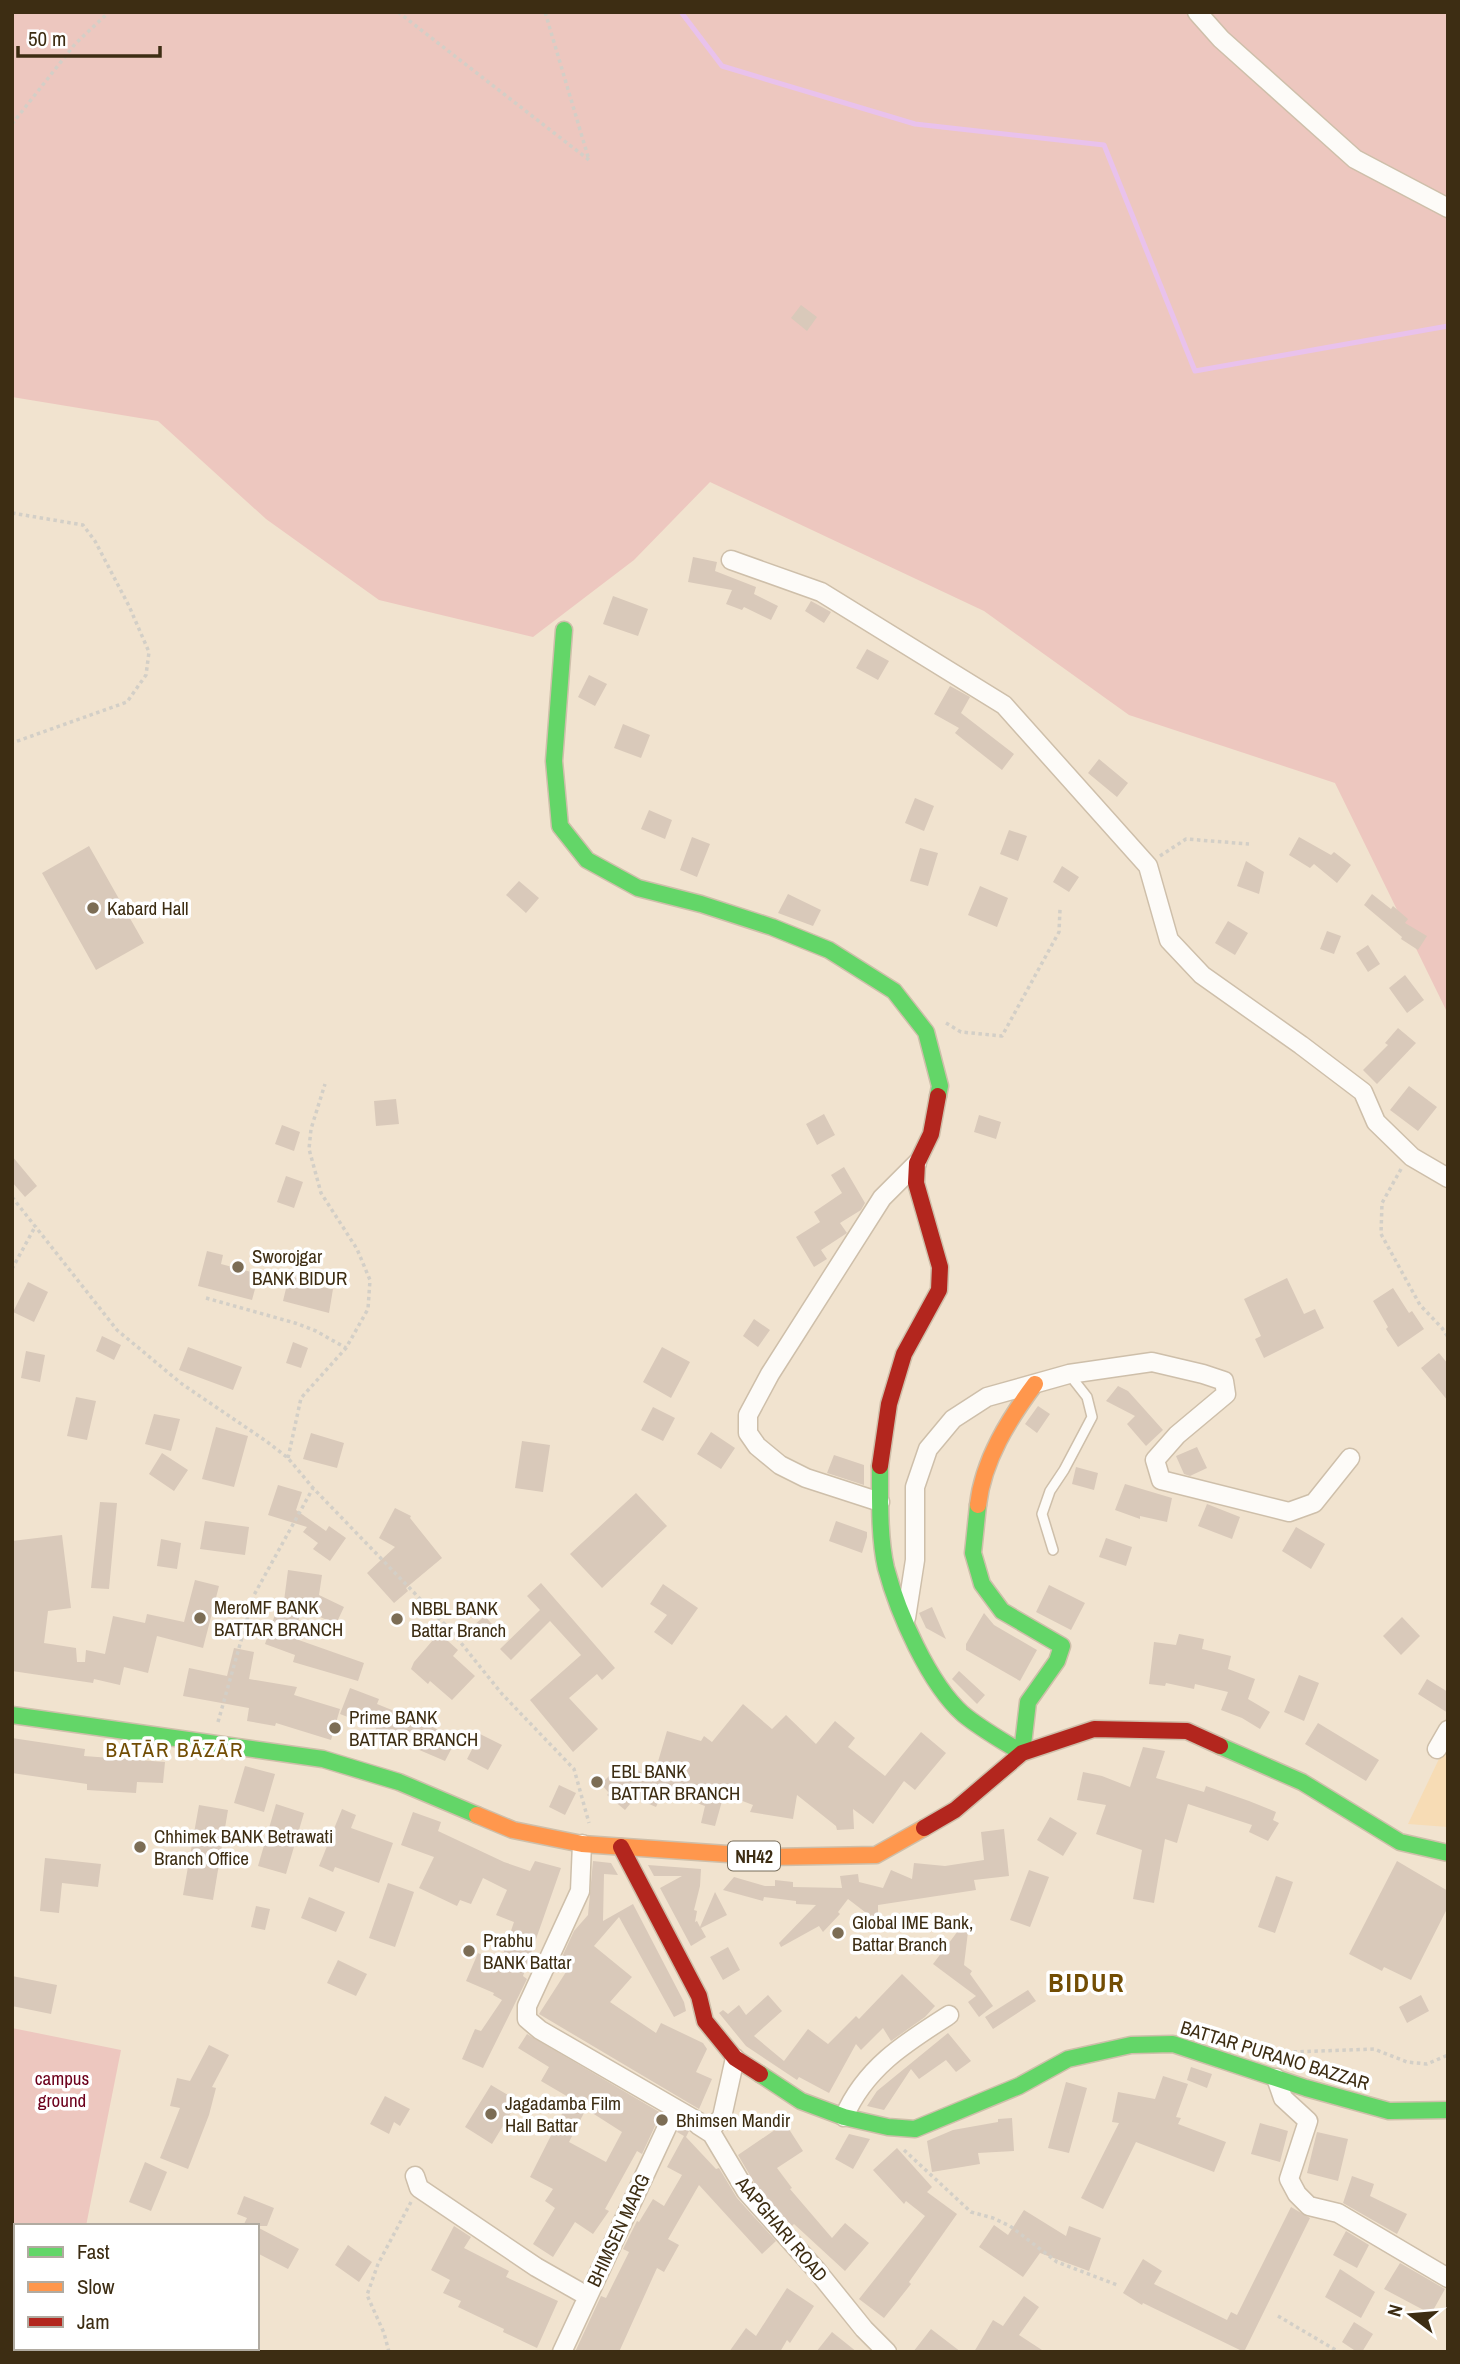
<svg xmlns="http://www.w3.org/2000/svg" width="1460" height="2364" font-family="'Archivo Narrow',sans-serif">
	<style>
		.built { fill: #f7dcb5 }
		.green { fill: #edc7bf }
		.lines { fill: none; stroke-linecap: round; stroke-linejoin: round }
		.stream { stroke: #e9c2ec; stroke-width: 5 }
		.building { fill: #d9c9ba; fill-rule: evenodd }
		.lane-casing { stroke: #cebfaa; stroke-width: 12 }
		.street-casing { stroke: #cebfaa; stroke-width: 21 }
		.fast-casing { stroke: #cebfaa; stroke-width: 19 }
		.slow-casing { stroke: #cebfaa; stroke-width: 19 }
		.jam-casing { stroke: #cebfaa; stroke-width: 19 }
		.path { stroke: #d3cfc7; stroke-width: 3.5; stroke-dasharray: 3.5 3.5; stroke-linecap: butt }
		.lane { stroke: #fdfbf8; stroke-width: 9 }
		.street { stroke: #fdfbf8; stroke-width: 18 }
		.fast { stroke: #63d668; stroke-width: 16 }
		.slow { stroke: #ff974d; stroke-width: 16 }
		.jam { stroke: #b3261e; stroke-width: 16 }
		.poi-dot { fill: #7c6d55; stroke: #fff; stroke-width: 2.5 }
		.labels { text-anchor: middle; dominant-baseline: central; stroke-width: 7; stroke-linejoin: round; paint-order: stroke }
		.shield { fill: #fff; stroke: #776c5a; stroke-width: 2 }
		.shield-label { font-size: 18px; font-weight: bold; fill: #3d2d13 }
		.poi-label { font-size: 19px; fill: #3d2d13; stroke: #fff; text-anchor: start }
		.street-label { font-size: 19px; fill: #3d2d13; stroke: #fff }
		.park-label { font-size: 19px; fill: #6c001c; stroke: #fff }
		.neighbourhood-label { font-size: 21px; letter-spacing: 2px; fill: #724d04; stroke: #fff }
		.district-label { font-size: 26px; font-weight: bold; letter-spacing: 2px; fill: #724d04; stroke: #fff }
	</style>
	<rect width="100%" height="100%" fill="#f1e3cf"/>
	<path class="built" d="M1448,1740V1827L1408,1824Z"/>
	<path class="green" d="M12,12H1448V1014L1335,783L1129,715L984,611L710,482L634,560L533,637L379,600L266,519L158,421L12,397Z
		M12,2028L121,2050L86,2226H16V2325L12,2324Z"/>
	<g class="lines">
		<path class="stream" d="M681,12L722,66L915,124L1104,145L1195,371L1448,326"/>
	</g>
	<path class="building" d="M801,305L817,317L807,331L791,318Z
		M693,557L717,562L715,571L756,587L754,594L778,606L771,620L744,607L742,610L726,604L732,590L688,582Z
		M613,596L648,609L638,636L603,624Z
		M811,601L831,612L824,623L805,611Z
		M867,649L889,661L878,680L856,668Z
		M589,675L607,684L595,706L578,697Z
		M950,686L970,697L961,713L1014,754L1002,770L955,733L959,728L934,714Z
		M623,724L650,735L641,758L614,748Z
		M1099,759L1128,783L1117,797L1088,773Z
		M915,798L934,806L924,831L905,823Z
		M649,810L672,820L665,839L641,829Z
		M1009,830L1027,836L1018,861L1000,854Z
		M692,837L710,844L697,877L680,870Z
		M1299,837L1331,855L1334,852L1351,865L1337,883L1314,864L1310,868L1289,855Z
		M89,846L144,943L96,970L42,873Z
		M920,848L938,853L928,886L910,881Z
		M1246,861L1264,872L1259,894L1237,886Z
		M1062,866L1079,877L1069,892L1053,882Z
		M519,881L539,898L526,913L506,895Z
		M980,886L1008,898L997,927L968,915Z
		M788,894L821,910L813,926L778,913Z
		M1372,894L1391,909L1393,906L1408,919L1405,923L1427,936L1418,950L1401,939L1402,937L1364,905Z
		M1228,921L1248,933L1235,955L1215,943Z
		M1327,931L1341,936L1334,954L1320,949Z
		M1368,945L1380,964L1368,972L1356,953Z
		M1405,975L1424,1000L1407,1013L1389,988Z
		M1398,1028L1416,1043L1377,1084L1363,1070L1388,1045L1385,1043Z
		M1409,1086L1437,1107L1418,1131L1390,1110Z
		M396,1099L399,1124L376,1126L374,1101Z
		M824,1114L835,1135L817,1145L806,1124Z
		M979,1115L1001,1122L996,1139L974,1132Z
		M282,1125L300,1132L294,1151L275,1144Z
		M12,1156L37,1186L25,1197L12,1182Z
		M844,1167L865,1203L861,1210L840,1223L847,1233L821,1250L827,1259L814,1267L796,1237L820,1222L814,1212L842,1193L831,1175Z
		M286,1176L303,1182L294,1208L277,1202Z
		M207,1251L223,1255L221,1264L259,1274L252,1300L198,1286Z
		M289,1276L304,1280L303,1284L333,1289L329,1313L283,1301Z
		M1287,1278L1304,1314L1315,1309L1324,1328L1264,1358L1255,1339L1261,1336L1244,1299Z
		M28,1282L48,1292L34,1322L13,1312Z
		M1393,1288L1409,1313L1412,1311L1424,1329L1398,1347L1386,1329L1388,1327L1373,1301Z
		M754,1319L770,1330L758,1347L743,1336Z
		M102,1336L121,1345L114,1360L96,1351Z
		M293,1342L308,1348L301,1368L286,1363Z
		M188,1347L242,1367L233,1390L179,1370Z
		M662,1347L690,1362L671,1398L643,1382Z
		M26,1351L45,1355L40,1382L21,1378Z
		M1439,1353L1448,1364V1401L1421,1368Z
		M1118,1386L1128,1391L1163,1430L1146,1446L1127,1424L1135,1416L1106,1401Z
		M76,1397L96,1401L87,1440L67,1436Z
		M1038,1406L1050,1414L1037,1433L1025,1424Z
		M653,1407L675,1418L663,1441L641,1430Z
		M154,1414L180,1419L171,1451L145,1444Z
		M216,1427L248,1436L234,1487L202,1479Z
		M711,1432L735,1448L721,1469L697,1454Z
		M311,1433L344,1443L337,1468L303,1459Z
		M522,1441L550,1445L543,1492L515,1488Z
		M1197,1447L1207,1468L1190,1476L1184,1474L1176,1456Z
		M162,1453L188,1470L174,1491L149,1474Z
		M834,1455L864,1465V1485L827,1473Z
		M1076,1467L1098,1473L1094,1490L1072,1484Z
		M1125,1484L1172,1498L1167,1522L1140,1516V1519L1115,1510Z
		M278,1485L302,1492L296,1510L326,1531L329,1526L346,1538L330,1561L313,1549L318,1543L303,1532L307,1527L268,1515Z
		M636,1493L667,1526L602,1588L570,1554Z
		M100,1502L117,1503L109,1589L91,1588Z
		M1207,1504L1240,1517L1232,1539L1198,1526Z
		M395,1508L411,1516L410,1518L442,1558L406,1588L408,1591L394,1603L367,1573L395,1547L379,1538Z
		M205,1521L249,1527L245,1555L200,1549Z
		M836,1521L867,1532V1537L862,1553L829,1541Z
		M1296,1527L1325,1544L1311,1569L1282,1551Z
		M62,1535L71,1608L48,1611L44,1643L76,1648L77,1662H85L86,1650L105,1654L113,1616L145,1623L147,1614L184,1622L195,1580L219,1586L203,1648L157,1636L148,1673L124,1667L120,1685L94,1679L93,1683L12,1671V1541Z
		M1106,1538L1132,1547L1126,1566L1099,1557Z
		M161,1539L181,1543L177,1569L157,1566Z
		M288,1570L322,1575L319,1595L344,1607L336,1624L302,1609L293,1638L364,1663L358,1681L293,1662L295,1655L265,1644L280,1600L284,1601Z
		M541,1583L615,1668L602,1680L597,1674L569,1698L598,1729L573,1752L530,1700L581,1655L550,1621L511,1660L500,1649L540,1610L527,1596Z
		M663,1584L698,1608L672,1645L654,1632L667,1615L650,1604Z
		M1049,1585L1085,1603L1071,1630L1036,1612Z
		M932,1607L946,1639L926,1628L920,1615L919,1613Z
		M984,1613L994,1625L1037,1650L1020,1681L966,1650V1644Z
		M485,1616L496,1629L481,1641L470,1628Z
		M1402,1617L1420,1636L1401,1655L1383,1636Z
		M439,1633L458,1650L453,1656L475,1676L452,1700L430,1681L428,1684L411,1669L414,1662Z
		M1179,1634L1204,1639L1202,1649L1231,1656L1228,1669L1255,1679L1248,1699L1270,1712L1260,1729L1242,1718L1221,1710L1228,1692L1195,1684L1194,1689L1166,1683L1165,1686L1149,1684L1154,1642L1176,1645Z
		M234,1648L254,1652L249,1679L297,1687L294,1695L340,1709L331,1740L276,1723L275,1726L247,1721L249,1708L183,1696L189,1668L227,1676Z
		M959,1671L985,1695L977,1704L952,1679Z
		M1299,1675L1319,1683L1304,1721L1284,1712Z
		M1427,1679L1448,1692V1713L1418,1694Z
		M350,1688L379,1699L377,1704L429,1725L456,1740L445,1761L375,1731L376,1728L340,1714Z
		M743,1704L772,1729L786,1715L816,1744L835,1721L855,1738L848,1747L885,1776L921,1732L946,1753L915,1790L904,1781L873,1824L853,1809L854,1829L837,1830L836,1826L797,1795L793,1819L750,1812L753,1805L724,1794L715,1826L701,1823L705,1806L661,1790L663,1792L656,1807L635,1798L625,1810L607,1795L609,1793L601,1784L621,1764L633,1776L638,1770L652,1782L667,1731L701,1741L704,1736L712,1742Z
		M1318,1723L1379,1760L1366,1781L1305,1744Z
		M480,1734L502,1745L488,1770L467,1759Z
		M12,1738L85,1749L84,1756L165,1762L163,1783L137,1782L136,1793L87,1790V1784L12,1773Z
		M1143,1747L1165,1751L1156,1778L1204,1792L1206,1786L1249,1801L1276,1812L1273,1820L1279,1823L1268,1841L1249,1832L1252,1825L1188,1804L1177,1843L1165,1839L1154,1903L1133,1899L1142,1850L1096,1834L1106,1805L1077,1800L1083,1772L1102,1776L1130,1787Z
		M245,1766L275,1774L264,1812L234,1803Z
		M559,1785L576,1793L565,1815L549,1807Z
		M276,1804L304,1813L286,1874L258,1866Z
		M199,1805L228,1810L213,1900L183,1895Z
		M342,1809L356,1815L351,1828L393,1843L379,1883L335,1867L333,1872L319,1866Z
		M413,1812L441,1822L438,1831L504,1862L530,1871L535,1861L561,1868L523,1976L527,1979L483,2068L462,2059L475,2029L481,2031L502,2000L493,1995L494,1993L466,1981L478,1953L500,1963L514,1922L496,1915L507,1890L483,1878L471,1904L460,1900L457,1906L419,1888L434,1857L401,1845Z
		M1050,1817L1077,1833L1063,1856L1037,1840Z
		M1004,1829L1009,1876L974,1880L976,1890L878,1905V1922L848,1899L838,1912L840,1914L823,1932L819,1926L781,1947L779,1943L816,1905L796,1904V1901L764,1897L763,1901L723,1890L734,1877L765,1886H775V1880L793,1882V1887L842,1888L840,1876L858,1874L859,1882L883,1888L891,1870L912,1879L914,1863L945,1866L984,1860L981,1832Z
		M45,1858L101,1864L98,1887L62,1883L59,1913L40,1911Z
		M593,1861L611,1863L618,1875L604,1874L603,1921L633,1904L684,2002L686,2011L674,2017L619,1917L594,1946L632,1977L610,2002L656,2033L661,2023L703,2043L707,2049L696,2072L712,2079L699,2109L539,2014L566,1972L556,1970L574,1931L588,1915Z
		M1397,1861L1448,1891V1907L1411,1980L1384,1967L1382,1971L1349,1954Z
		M648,1865L701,1869L700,1886L694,1910L697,1911L695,1922L697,1921L700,1927L715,1892L727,1915L701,1928L706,1937L691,1946L660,1888L682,1876H654Z
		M1029,1870L1049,1877L1030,1927L1010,1920Z
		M1276,1876L1293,1882L1275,1933L1258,1927Z
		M388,1883L414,1892L395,1947L369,1938Z
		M309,1897L345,1912L336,1932L301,1918Z
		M256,1906L270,1909L265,1930L251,1927Z
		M970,1915L964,1965L972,1971L970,1974L993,2006L979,2017L968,2002L976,1996L933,1964Z
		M728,1947L740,1970L723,1980L710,1957Z
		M338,1960L367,1974L356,1996L327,1983Z
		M902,1974L935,2006L925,2017L891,2041L883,2028L861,2050L856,2044L829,2093L799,2077L797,2080L746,2046L719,2013L723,2010L728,2014L739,2005L746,2015L768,1995L782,2011L754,2036L784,2061L808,2029L828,2044L856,2016L859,2019Z
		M12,1976L57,1985L51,2014L12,2006Z
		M1028,1990L1036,2001L993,2029L985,2017Z
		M1421,1995L1429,2011L1407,2023L1399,2007Z
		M948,2033L971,2061L956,2072L946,2060L919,2079L911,2069L884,2110L867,2106L877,2091Z
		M527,2034L661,2113L642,2154L637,2151L605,2209L609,2211L593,2234L575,2222L553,2257L533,2244L555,2208L545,2201L553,2189L530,2177L570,2098L541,2081L549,2067L518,2048ZM586,2109L622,2132L606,2162L569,2142Z
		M209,2045L229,2055L212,2087L216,2088L209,2115L188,2169L160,2158L180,2108L170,2106L177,2078L190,2081Z
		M1191,2067L1212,2074L1207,2088L1187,2080Z
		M1163,2076L1188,2084L1176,2117L1181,2118L1178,2124L1226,2142L1214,2172L1136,2142L1103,2209L1081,2198L1119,2123L1112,2122L1118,2092L1155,2099Z
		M1066,2082L1087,2088L1069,2153L1048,2148Z
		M491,2085L518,2101L492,2144L465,2127Z
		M385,2096L410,2109L400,2126L394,2122L389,2134L370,2124Z
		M1012,2118L1014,2151L978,2153L980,2164L932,2172L927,2141L953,2130L998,2122V2119Z
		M785,2123L803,2151L777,2168L792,2188L790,2189L832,2238L845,2223L869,2243L845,2271L794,2224L792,2226L755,2184L738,2155Z
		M1260,2123L1288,2131L1280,2162L1251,2154Z
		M681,2125L689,2131L686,2137L716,2169L719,2168L737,2198L776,2241L762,2254L699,2185L668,2239L679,2245L664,2272L657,2268L619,2352H575L601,2296L606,2298L629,2252L623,2249L637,2221L639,2222L653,2199L664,2206L682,2175L667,2167L684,2136L677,2132Z
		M1317,2132L1348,2139L1338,2181L1307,2173Z
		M849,2134L870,2139L853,2169L835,2159Z
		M897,2148L932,2187L927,2192L957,2214L909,2282L911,2284L884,2318L859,2299L925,2216L906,2201L904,2204L873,2170Z
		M145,2162L167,2172L151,2211L129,2202Z
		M1352,2176L1374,2184L1370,2196L1407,2214L1397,2234L1343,2203Z
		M244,2196L274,2208L267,2226H243L247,2218L237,2214Z
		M1291,2207L1310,2218L1244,2352L1143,2303L1142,2305L1123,2293L1143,2259L1162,2271L1154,2284L1227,2320L1231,2312L1237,2315Z
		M1024,2210L1066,2236L1069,2226L1101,2238L1089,2271L1040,2253L1023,2277L979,2247L994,2225L1008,2235Z
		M454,2226L471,2237L464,2248L509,2271L506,2277L558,2301L537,2348L503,2332L504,2329L458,2307L461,2301L443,2293L450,2280L431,2270Z
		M257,2227L299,2249L288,2269L257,2253Z
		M1346,2231L1369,2245L1357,2268L1333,2255Z
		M348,2245L372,2262L359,2282L335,2265Z
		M1400,2263L1445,2289L1431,2314L1384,2289Z
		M1340,2269L1375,2292L1361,2318L1325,2297Z
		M787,2288L814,2306L790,2343L787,2340L780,2352H729L746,2328L756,2336Z
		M1024,2296L1039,2307L1019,2335L1045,2352H974L993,2320L1003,2326Z
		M1354,2322L1373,2334L1362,2352H1357L1342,2342Z
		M931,2329L961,2352H913Z
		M832,2332L857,2352H816Z"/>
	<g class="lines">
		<g class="lane-casing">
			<path id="lane" d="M1053,1550L1042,1514L1050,1491L1064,1470L1092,1417L1087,1397L1069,1374"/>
		</g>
		<g class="street-casing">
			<path id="street" d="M1197,12L1221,39L1355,159L1448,208
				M731,560L821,592L1004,705L1148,866L1169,940L1202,975L1301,1045L1363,1092L1376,1122L1412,1157L1448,1178
				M880,1502L806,1478L780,1465L757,1446L748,1433V1415L770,1374L882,1198L917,1163
				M906,1618L915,1560V1487L928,1449L953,1419L987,1397L1069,1374L1152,1362L1203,1374L1224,1381L1226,1394L1177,1435L1155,1460L1161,1480L1289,1512L1314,1503L1350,1458
				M1437,1749L1448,1730
				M582,1844L580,1891L527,2006V2019L540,2030L711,2129L722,2117L735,2058
				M1276,2078L1283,2098L1308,2121L1289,2179L1297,2194L1309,2206L1338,2213L1448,2278
				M844,2117C865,2068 905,2043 949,2015
				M698,2125L712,2134L746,2191L818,2272L864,2329L887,2352
				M415,2176L419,2188L536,2267L587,2296
				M562,2352L675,2110"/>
		</g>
		<g class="fast-casing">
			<path id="fast" d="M564,630L554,761L560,826L587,860L638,888L701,904L772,927L829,950L894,991L926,1032L940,1086L938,1096
				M880,1466C880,1498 879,1538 886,1568C898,1613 929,1684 963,1714C981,1729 1003,1741 1022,1753L1028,1702L1057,1661L1062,1646L1002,1611L982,1584L973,1553L978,1505
				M12,1715L323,1759L399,1782L477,1815
				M1220,1746L1302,1782L1400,1842L1448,1853
				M760,2074L801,2101L844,2117L888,2127L915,2129L1019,2086L1068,2059L1131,2045L1173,2044L1306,2088L1389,2111L1448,2110"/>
		</g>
		<g class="slow-casing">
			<path id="slow" d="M978,1505C983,1460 1009,1419 1035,1384
				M477,1815L513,1830L582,1844L770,1857L876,1855L924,1828"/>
		</g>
		<g class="jam-casing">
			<path id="jam" d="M880,1466L889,1404L904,1354L939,1290L940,1267L916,1183L917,1163L931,1134L938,1096
				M924,1828L955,1810L1022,1753L1094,1729L1187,1731L1220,1746
				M621,1847L699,1996L705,2021L735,2058L760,2074"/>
		</g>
		<path class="path" d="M398,12L589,160L545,12
			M12,124L75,44L109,12
			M12,513L83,525L95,541L129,606L149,652L146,675L127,702L12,743
			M1160,856L1186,839L1249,844
			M946,1023L961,1032L1002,1036L1059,932L1060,909
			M1401,1169L1382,1203L1381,1234L1420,1305L1442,1328L1448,1337
			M12,1197L117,1330L182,1384L266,1441L288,1458L313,1488L453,1633L502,1694L574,1769L589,1823
			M12,1269L36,1225
			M206,1298L295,1323L316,1331L346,1348
			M288,1458L301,1398L346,1348L368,1309L370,1280L357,1249L321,1193L309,1149L311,1129L325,1084
			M218,1722L254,1595L313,1488
			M1280,2056L1293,2052L1374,2049L1407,2062L1427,2064L1448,2055
			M904,2150L971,2212L993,2218L1010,2226L1057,2262L1117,2285
			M1278,2316L1339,2352
			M157,2348L161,2352
			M103,2352L106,2348
			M389,2352L384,2333L367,2295L378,2264L411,2202"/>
		<use href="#lane" class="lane"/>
		<use href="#street" class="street"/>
		<use href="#fast" class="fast"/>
		<use href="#slow" class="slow"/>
		<use href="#jam" class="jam"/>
	</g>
	<g class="poi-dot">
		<circle cx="93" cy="908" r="7"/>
		<circle cx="238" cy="1267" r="7"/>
		<circle cx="200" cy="1618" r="7"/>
		<circle cx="397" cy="1619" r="7"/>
		<circle cx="335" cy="1728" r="7"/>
		<circle cx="597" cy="1782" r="7"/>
		<circle cx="140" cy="1847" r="7"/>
		<circle cx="838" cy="1933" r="7"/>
		<circle cx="469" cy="1951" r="7"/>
		<circle cx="491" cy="2114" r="7"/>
		<circle cx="662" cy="2120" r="7"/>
	</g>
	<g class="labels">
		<rect class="shield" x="728" y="1841.5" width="52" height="29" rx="5"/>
		<g class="shield-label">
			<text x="754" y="1856">NH42</text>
		</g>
		<g class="poi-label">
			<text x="107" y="908">Kabard Hall</text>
			<text x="252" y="1256">Sworojgar<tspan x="252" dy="22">BANK BIDUR</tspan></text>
			<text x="214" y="1607">MeroMF BANK<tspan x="214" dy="22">BATTAR BRANCH</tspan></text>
			<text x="411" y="1608">NBBL BANK<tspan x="411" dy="22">Battar Branch</tspan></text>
			<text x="349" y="1717">Prime BANK<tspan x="349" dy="22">BATTAR BRANCH</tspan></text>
			<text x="611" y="1771">EBL BANK<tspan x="611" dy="22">BATTAR BRANCH</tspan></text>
			<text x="154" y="1836">Chhimek BANK Betrawati<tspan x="154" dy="22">Branch Office</tspan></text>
			<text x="852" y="1922">Global IME Bank,<tspan x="852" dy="22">Battar Branch</tspan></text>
			<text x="483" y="1940">Prabhu<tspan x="483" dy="22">BANK Battar</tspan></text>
			<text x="505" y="2103">Jagadamba Film<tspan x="505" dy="22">Hall Battar</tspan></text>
			<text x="676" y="2120">Bhimsen Mandir</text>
		</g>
		<g class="street-label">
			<text transform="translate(1275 2055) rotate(17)">BATTAR PURANO BAZZAR</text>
			<text transform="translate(782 2229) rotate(50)">AAPGHARI ROAD</text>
			<text transform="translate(618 2230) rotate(-65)">BHIMSEN MARG</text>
		</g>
		<g class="park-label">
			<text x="62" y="2078">campus<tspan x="62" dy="22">ground</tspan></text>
		</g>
		<g class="neighbourhood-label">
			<text x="175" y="1749">BATĀR BĀZĀR</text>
		</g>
		<g class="district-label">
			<text x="1087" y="1982">BIDUR</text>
		</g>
	</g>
	<rect width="1460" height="2364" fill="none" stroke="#3d2d13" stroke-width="28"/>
	<rect x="14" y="2224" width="245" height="126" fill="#ffffff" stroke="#b1aba1" stroke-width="2"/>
	<rect x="28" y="2247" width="35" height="10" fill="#63d668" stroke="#b1aba1" stroke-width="2"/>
	<text x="77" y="2259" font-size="21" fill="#3d2d13">Fast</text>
	<rect x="28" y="2282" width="35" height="10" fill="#ff974d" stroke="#b1aba1" stroke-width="2"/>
	<text x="77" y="2294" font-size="21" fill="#3d2d13">Slow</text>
	<rect x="28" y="2317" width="35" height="10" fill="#b3261e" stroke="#b1aba1" stroke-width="2"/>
	<text x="77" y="2329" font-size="21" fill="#3d2d13">Jam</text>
	<g transform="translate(1411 2315) rotate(286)" stroke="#ffffff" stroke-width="5" paint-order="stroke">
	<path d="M0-5L12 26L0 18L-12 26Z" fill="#3d2d13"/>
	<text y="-10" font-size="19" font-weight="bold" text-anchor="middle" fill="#3d2d13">N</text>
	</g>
	<path d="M18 46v10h142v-10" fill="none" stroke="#3d2d13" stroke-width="3.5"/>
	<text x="28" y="46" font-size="21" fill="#3d2d13" stroke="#ffffff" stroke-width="5" paint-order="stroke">50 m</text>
</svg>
